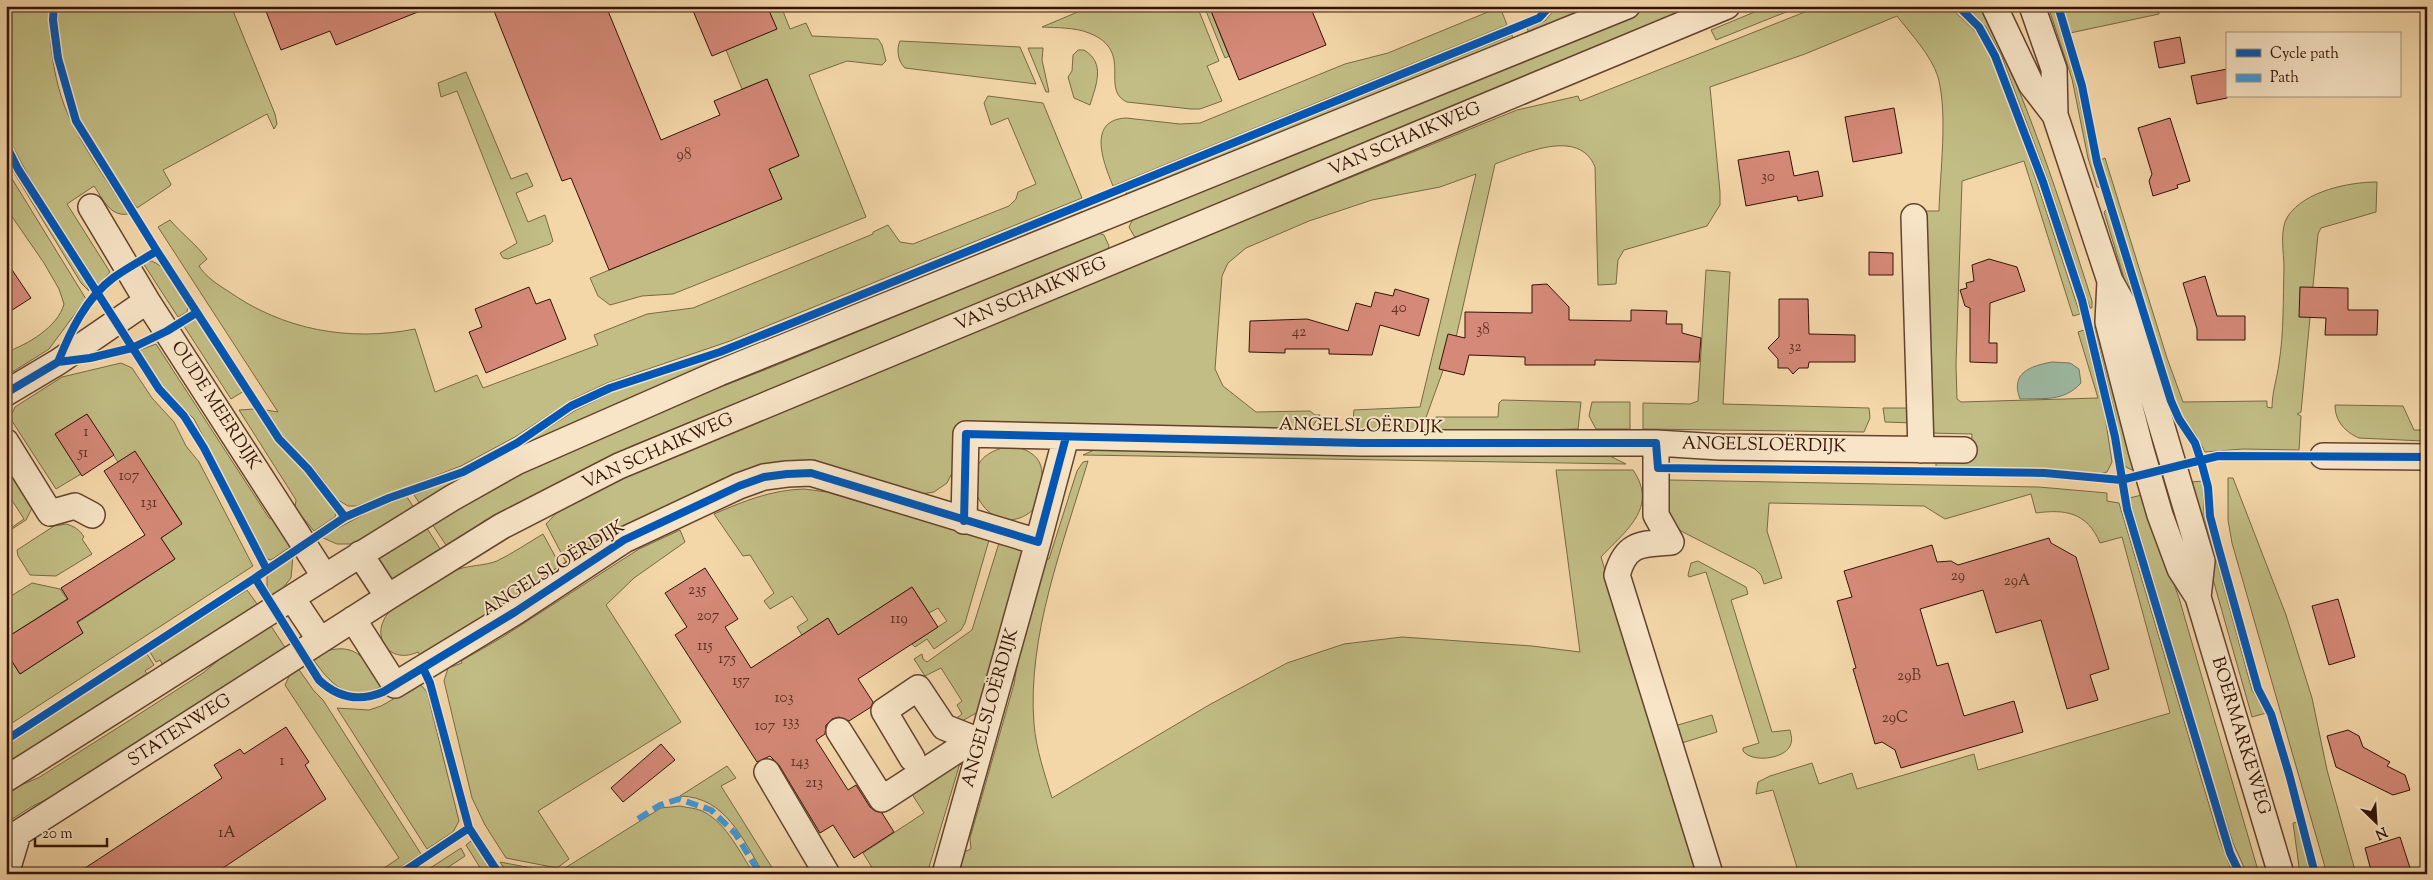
<svg xmlns="http://www.w3.org/2000/svg" width="2433" height="880" font-family="'Sorts Mill Goudy',serif">
	<style>
		.green { fill: #c1bd84; stroke: #7a6844 }
		.water { fill: #9dbaa3; stroke: #737764 }
		.building { fill: #d58978; stroke: #331205 }
		.lines { fill: none; stroke-linecap: round; stroke-linejoin: round }
		.minor-casing { stroke: #63432e; stroke-width: 28 }
		.minor { stroke: #f8e5c7; stroke-width: 25 }
		.quiet { stroke: #3e9add; stroke-width: 6; stroke-dasharray: 12 6; stroke-linecap: butt }
		.cycleway-casing { stroke: #f8e5c7; stroke-width: 11 }
		.cycleway { stroke: #0057b8; stroke-width: 8 }
		.labels { text-anchor: middle; dominant-baseline: central; stroke-width: 4; stroke-linejoin: round; paint-order: stroke }
		.number-label { font-size: 15px; fill: #5c3022 }
		.street-label { font-size: 18px; fill: #331205; stroke: #f8e5c7 }
	</style>
	<rect width="100%" height="100%" fill="#f4d7a9"/>
	<filter id="stains"><feTurbulence type="fractalNoise" baseFrequency=".004" numOctaves="4"/><feColorMatrix values="0 0 0 0 .2 0 0 0 0 .09 0 0 0 0 .02 0 0 0 .5 -.17"/></filter>
	<radialGradient id="worn" r=".72"><stop offset=".6" stop-color="#630" stop-opacity="0"/><stop offset="1" stop-color="#630" stop-opacity=".3"/></radialGradient>
	<path class="green" d="M6,6H49C49,44 54,85 70,119C86,152 109,183 128,214C110,217 103,199 94,186L67,204L110,272L100,284L97,283L29,177L6,134Z
		M58,6H231L275,114L277,124L274,129L267,114L163,170L171,184L170,186L137,208C115,175 87,141 74,104C62,73 58,39 58,6Z
		M767,6H781L790,29L806,23L812,36L878,39L882,45L886,61L882,65L847,61L809,75L866,217L673,294L642,296L610,305L598,296L590,278L781,199L769,169L799,156L767,79L742,89L726,50L776,29Z
		M1092,6H1197L1219,61L1207,66L1222,101L1200,109H1191L1127,102C1099,89 1135,51 1089,33C1074,27 1057,28 1042,27Z
		M1204,6H1209L1229,56L1225,58Z
		M1557,6H1595L1529,33L1527,28L1545,21Z
		M1655,6H1688L1636,37L1138,238L1134,236L1129,227L1133,219Z
		M1769,6H1801L1716,40L1711,30Z
		M1820,6H1949L1977,33L1991,57L2029,159L2080,314L2073,316L2024,161L1962,181L1956,365L1957,399L1961,402L2098,398L2078,332L2084,330L2105,416L2112,462L2107,472L2099,474L2059,470L1936,467V459L1971,460L1972,434L1930,433L1919,211H1939C1940,172 1948,114 1938,77C1931,55 1911,34 1897,16L1805,54L1710,87L1720,192V205L1707,226L1624,250L1618,260L1616,284L1598,285L1595,167C1579,127 1523,154 1495,164L1453,351L1449,354L1424,423L1417,433H1361L1353,421L1354,410L1420,407L1476,174L1440,187L1372,200L1309,221L1246,248L1228,263L1222,276L1215,369L1223,386L1256,412L1310,411L1315,415H1320L1309,432L987,427L954,469L947,483L934,492L921,494L820,466L568,566L546,524L568,501L717,434L1517,110L1578,96L1580,101Z
		M1966,6H1981C2028,100 2060,201 2092,301V308H2090L2048,180L2002,57L1986,27Z
		M2048,6H2053L2076,84L2088,142L2101,188L2097,187L2088,158L2072,79Z
		M2062,6H2158L2159,14L2070,33Z
		M1500,7L1507,25L1113,186C1104,164 1086,120 1126,118L1180,124L1200,123L1345,64L1388,53Z
		M1512,35L1513,39L1133,194H1126L1127,191Z
		M900,41L1020,47L1036,84L905,68C898,62 896,49 900,41Z
		M1028,48H1043L1042,60L1049,92H1046Z
		M1084,50C1106,63 1096,85 1090,105L1074,98L1068,77L1072,71L1073,55L1078,50Z
		M466,72L511,179L527,173L533,186L516,193L528,222L545,215L553,241L550,244L508,259L503,258L500,253L517,243L457,91L441,97L438,83Z
		M988,96L1043,103L1082,198L730,341L607,383L573,399L515,437L461,466L357,506H348L338,500L317,472L284,438L266,410L278,412L158,227L170,220C182,234 196,244 207,259L199,266C205,276 218,285 228,291C283,330 349,342 415,329L435,392L477,375L483,388L598,345L594,335L647,314L693,308L873,234V232L888,225L900,242L913,244L1009,206L1016,199L1018,192L1036,184L1008,118L991,125L984,103Z
		M6,155L86,284L89,291L81,283L10,166Z
		M2105,158L2167,358L2183,402L2267,401V407L2272,408C2272,392 2277,379 2279,363C2284,332 2283,299 2284,268C2284,253 2279,229 2288,216C2305,191 2349,182 2377,182L2376,212L2321,228L2318,234L2301,412L2297,414L2301,416L2299,450L2243,449L2205,452L2195,433L2182,417L2170,389L2101,160Z
		M6,169L86,299L49,349L6,376V352C27,345 58,327 64,304L59,289L44,263L6,208Z
		M2107,209L2133,297L2130,298L2104,212Z
		M1081,210L1082,212L1077,217L422,507L414,495L471,473L517,448L576,410L613,392L723,356Z
		M1098,233L1104,235L1109,246L1107,252L634,445L484,521L448,548L428,518L530,461L767,369Z
		M152,261L164,268L188,306L187,312L178,317L143,263Z
		M1706,270L1730,272L1723,404L1869,408L1870,418L1864,432L1643,429V403L1690,404L1698,401Z
		M196,317L244,391L231,399L184,326Z
		M2094,327H2097L2134,468L2132,470L2126,467L2122,461L2116,418Z
		M156,344L269,518L277,520L290,547L271,560L267,559L194,419L165,389L143,358L140,350Z
		M121,363L132,368L152,398L174,422L186,446L199,462L253,566L12,723L6,714V659L9,657L20,674L83,633L77,623L175,559L161,538L182,523L135,452L118,462L87,414L55,434L81,474L56,489L10,418L15,407L62,377Z
		M1502,400L1581,402L1578,429L1433,433L1436,417H1498L1499,403Z
		M1592,402H1630V429H1596L1589,416Z
		M2335,405L2403,406L2414,430H2424L2423,441L2359,438C2345,432 2335,421 2335,405Z
		M1883,408H1913V423L1885,422Z
		M254,409L278,445L311,478L336,513L335,517L314,531L295,508L296,500L239,410Z
		M1013,446C1052,455 1043,479 1035,508C989,553 936,455 1013,446Z
		M1096,449L1608,455L1626,464L1083,455Z
		M6,461L33,506L26,520L12,529L11,528L24,519L6,491Z
		M1088,461C1063,545 1027,636 1034,724C1036,749 1045,775 1052,798L1209,705L1287,663L1344,644L1402,637L1532,646L1580,652L1556,470H1633C1659,508 1625,531 1601,557L1697,874H950L955,856L971,849L970,838L1014,684L1018,660L1046,559H1049L1077,471L1083,462Z
		M2228,478H2233L2286,615L2312,698L2327,770L2356,874H2327L2232,543L2228,520Z
		M1670,480L2039,487L2107,493V501L2119,503L2219,838L2233,874H1799L1773,790L1756,794L1758,782L1770,776L1812,763L1819,784L1852,773L1857,789L1974,754L1978,770L2170,713L2122,537L2100,543C2087,512 2065,509 2036,513L2031,494L1945,519L1924,506L1769,503L1767,531L1782,578L1764,584L1761,575L1755,569L1681,531C1668,517 1662,499 1670,480Z
		M2203,481L2204,515L2252,690L2266,713L2252,717L2197,523L2191,482Z
		M804,489L827,492L989,540L965,623L961,630L934,649L927,639L915,647L912,644L947,621L938,608L929,613L912,587L838,635L828,618L802,635L797,627L808,620L792,596L770,609L764,601L774,593L750,555L743,556L714,514C744,501 771,490 804,489Z
		M2142,495L2179,598L2259,874H2247L2233,843L2216,790L2129,498Z
		M407,497L416,511L353,547L352,544H337L321,537L376,508Z
		M423,522L442,552L393,585L373,553Z
		M66,524C74,526 80,530 84,537L82,539L92,554L56,576L30,575L18,556L17,550L54,526Z
		M680,530L685,542L634,578L606,605L681,722L538,811L569,859L557,868L506,858L485,825L472,798L444,681L448,668L462,663L461,661L501,638L639,549Z
		M543,534L562,569L421,657L418,652C387,666 368,633 391,610C399,602 445,573 456,570C469,565 484,566 497,561C513,553 528,543 543,534Z
		M999,543L1026,551L980,711L960,722L954,720L962,714L957,705L962,701L941,668L925,676L914,659L922,654L923,659L927,662L972,630Z
		M293,556L291,578L274,599L267,587V576Z
		M1698,561L1746,587L1748,594L1731,600L1772,732L1790,730C1791,735 1793,740 1790,746C1784,759 1752,763 1743,751V748L1759,743L1706,572L1689,577L1688,575L1691,563Z
		M32,583L60,589L67,599L9,636L6,633V599Z
		M247,590L260,608L165,669L160,660L156,662L150,652Z
		M269,623L288,652L114,766L31,807L6,823V791L38,778L130,720L203,673L256,629Z
		M323,646L326,651C359,642 367,662 381,686C351,709 327,680 311,656Z
		M147,654L154,665L145,671L148,675L6,771V746Z
		M295,664L314,691L323,700L421,854L390,874H375L399,858L285,685Z
		M420,684L427,692L459,821L453,832L427,849L337,708L369,710L381,706Z
		M1712,715L1717,732L1682,743L1676,727L1678,725Z
		M963,753L927,874H876L863,853L924,813L908,788Z
		M727,766L736,778L721,786L776,874H764C742,839 726,797 680,796Z
		M680,806C688,808 697,808 704,812C727,824 740,853 754,874H508L500,862L557,873L661,808Z
		M2299,822L2309,874H2300L2293,823Z
		M471,841L475,844L494,874H484L466,845Z
		M461,848L465,856L438,874H421Z"/>
	<path class="water" d="M2052,362L2070,363L2079,369L2081,383C2064,402 2043,398 2020,399C2010,373 2030,366 2052,362Z"/>
	<path class="building" d="M264,6H430V7L336,45L330,31L281,50Z
		M492,6H606L661,140L720,115L714,101L767,79L799,156L769,169L782,199L609,270L571,178L562,181Z
		M691,6H767L777,29L712,56Z
		M1209,6H1310L1326,45L1239,80Z
		M2180,37L2185,63L2159,68L2154,42Z
		M2227,69V98L2197,104L2191,76Z
		M1894,108L1902,153L1853,162L1845,117Z
		M2170,118L2190,181L2177,185L2178,188L2153,196L2149,181L2152,174L2138,128Z
		M1789,151L1794,176L1818,171L1823,196L1798,201L1797,196L1746,206L1738,160Z
		M1869,252L1893,253V275H1869Z
		M1989,259L2017,267L2025,291L1990,303L1989,343H1997V363L1970,362V308L1965,306L1960,290L1967,288L1966,283L1974,281L1972,265Z
		M6,261L31,298L6,314Z
		M2205,276L2217,316H2245V340H2197V329L2183,283Z
		M1547,284L1569,307V320L1631,321V310L1667,311L1666,324H1682V333L1701,338L1699,362L1595,360V365H1525V357L1469,355L1464,375L1439,369L1448,334L1465,338V312L1532,313V285Z
		M529,287L536,304L550,299L566,339L486,373L469,332L482,327L475,309Z
		M2300,287L2348,288V310H2378L2377,335H2325L2326,318L2299,317Z
		M1395,289L1429,299L1419,336L1380,325L1372,355L1329,354V349H1285V353L1249,352L1250,321L1307,319L1348,331L1356,303L1371,307L1375,292L1393,296Z
		M1779,299H1808L1809,334L1855,335V362H1809L1808,368H1799L1793,374L1788,368H1778V359L1768,348L1779,337Z
		M87,414L114,455L82,476L55,434Z
		M135,451L182,524L161,538L175,559L77,622L83,633L20,674L6,652V638L68,599L61,588L145,535L104,471Z
		M2049,538L2051,543L2076,557L2109,669L2090,675L2098,700L2067,709L2041,620L1996,633L1983,590L1920,609L1937,666L1948,663L1964,716L2014,701L2023,732L1901,768L1895,750L1882,742L1875,744L1853,669L1856,668L1837,601L1852,597L1844,571L1932,545L1937,562L1951,561L1958,565Z
		M705,568L738,619L725,627L751,668L828,618L838,635L912,587L938,627L858,679L873,702L871,707L849,721L839,717L832,719L826,725L825,734L816,740L848,790L856,785L870,807L875,811L882,813L894,832L854,858L833,825L820,833L779,765L770,756L757,762L675,635L687,627L665,593Z
		M2338,599L2355,657L2329,665L2312,606Z
		M286,727L309,762L305,765L326,799L214,874H76L222,778L214,765L240,749L244,754Z
		M2348,730L2359,736L2363,747L2390,762L2387,766L2405,775L2410,790L2393,795L2336,767L2327,736Z
		M661,744L675,760L623,802L611,788Z
		M2400,837L2412,874H2372L2365,848Z"/>
	<g class="lines">
		<g class="minor-casing">
			<path id="minor" d="M1994,6L2031,84L2055,115
				M2032,6L2054,69L2055,115L2110,281L2128,313L2202,561L2198,597
				M91,207L147,301L325,577
				M1914,217L1921,450
				M2110,281L2108,322L2141,450L2160,515L2180,569L2198,597L2281,874
				M6,393L58,362L147,301
				M6,442L50,513L75,506L92,515
				M1656,443V515L1671,542C1642,544 1626,542 1617,575L1710,874
				M2323,456L2427,457
				M964,521L966,434L1362,443H1656L1720,447L1964,450
				M360,554L388,597
				M292,598L320,640
				M353,619L395,685L515,612L624,540L739,486L764,477L787,474L811,473L1038,542L1066,437
				M839,731L882,799L974,739
				M912,758L884,711L918,688L944,727L982,742
				M767,772L827,874
				M6,779L342,566L452,498L516,462L719,373L1627,6
				M6,841L388,597L502,526L619,466L1727,6
				M6,874L18,834
				M945,874L1038,542"/>
		</g>
		<use href="#minor" class="minor"/>
		<path class="quiet" d="M638,819L660,805L679,799L711,810L735,833L760,874"/>
		<g class="cycleway-casing">
			<path id="cycleway" d="M54,6L53,20L58,58L76,121L157,251L279,439L308,469L345,517
				M1958,6L1979,27L1995,56L2043,182L2082,300L2115,437L2127,509L2230,853L2240,874
				M2058,6L2082,86L2097,162L2171,401L2179,419L2195,443L2201,461L2208,487L2210,516L2218,546L2258,689L2271,714L2289,774L2315,874
				M6,145L18,169L159,389L184,416L204,448L267,570
				M58,362C70,332 86,298 113,278C127,268 142,260 157,251
				M6,393L58,362L90,358L132,348L167,331L196,313
				M1066,437L1038,542L811,473L787,474L764,477L739,486L624,540L515,612L383,692C359,702 338,698 319,680L255,578L345,517L389,498L463,472L517,443L571,406L610,388L720,352L807,317L1539,18L1550,6
				M964,521L966,434L1362,443H1656L1658,468L2045,473L2121,480L2218,456L2427,457
				M423,668L430,683L469,828L499,874
				M6,740L255,578
				M400,874L469,828"/>
		</g>
		<use href="#cycleway" class="cycleway"/>
	</g>
	<g class="labels">
		<g class="number-label">
			<text x="684" y="155">98</text>
			<text x="1768" y="177">30</text>
			<text x="1399" y="308">40</text>
			<text x="1483" y="330">38</text>
			<text x="1299" y="332">42</text>
			<text x="1795" y="347">32</text>
			<text x="86" y="432">1</text>
			<text x="83" y="453">51</text>
			<text x="129" y="476">107</text>
			<text x="149" y="503">131</text>
			<text x="1958" y="576">29</text>
			<text x="2017" y="581">29A</text>
			<text x="697" y="590">235</text>
			<text x="708" y="616">207</text>
			<text x="899" y="619">119</text>
			<text x="705" y="646">115</text>
			<text x="727" y="659">175</text>
			<text x="1909" y="676">29B</text>
			<text x="741" y="681">157</text>
			<text x="784" y="698">103</text>
			<text x="1895" y="718">29C</text>
			<text x="791" y="722">133</text>
			<text x="765" y="726">107</text>
			<text x="282" y="761">1</text>
			<text x="800" y="762">143</text>
			<text x="814" y="783">213</text>
			<text x="227" y="833">1A</text>
		</g>
		<g class="street-label">
			<text transform="translate(1405 140) rotate(-23)">VAN SCHAIKWEG</text>
			<text transform="translate(1031 295) rotate(-23)">VAN SCHAIKWEG</text>
			<text transform="translate(215 406) rotate(57)">OUDE MEERDIJK</text>
			<text transform="translate(1361 427) rotate(1)">ANGELSLOËRDIJK</text>
			<text transform="translate(1764 446) rotate(1)">ANGELSLOËRDIJK</text>
			<text transform="translate(658 452) rotate(-24)">VAN SCHAIKWEG</text>
			<text transform="translate(554 569) rotate(-32)">ANGELSLOËRDIJK</text>
			<text transform="translate(991 708) rotate(-74)">ANGELSLOËRDIJK</text>
			<text transform="translate(180 731) rotate(-33)">STATENWEG</text>
			<text transform="translate(2240 736) rotate(73)">BOERMARKEWEG</text>
		</g>
	</g>
	<rect width="2433" height="880" fill="none" stroke="#f4d7a9" stroke-width="25"/>
	<rect x="8" y="8" width="2418" height="865" fill="none" stroke="#331205" stroke-width="2.5"/>
	<rect x="12" y="12" width="2408" height="855" fill="none" stroke="#331205"/>
	<rect x="2226" y="32" width="175" height="65" fill="#f8e5c7" stroke="#a99179"/>
	<rect x="2236" y="49" width="25" height="8" fill="#0057b8" stroke="#a99179"/>
	<text x="2270" y="58" font-size="15" fill="#331205">Cycle path</text>
	<rect x="2236" y="74" width="25" height="8" fill="#3e9add" stroke="#a99179"/>
	<text x="2270" y="82" font-size="15" fill="#331205">Path</text>
	<g transform="translate(2376 822) rotate(155)" stroke="#f8e5c7" stroke-width="4" paint-order="stroke">
	<path d="M0-4L9 19L0 12L-9 19Z" fill="#331205"/>
	<text y="-8" font-size="14" font-weight="bold" text-anchor="middle" fill="#331205">N</text>
	</g>
	<path d="M35 838v8h72v-8" fill="none" stroke="#331205" stroke-width="2.5"/>
	<text x="42" y="838" font-size="15" fill="#331205" stroke="#f8e5c7" stroke-width="4" paint-order="stroke">20 m</text>
	<rect width="100%" height="100%" filter="url(#stains)"/>
	<rect width="100%" height="100%" fill="url(#worn)"/>
</svg>
